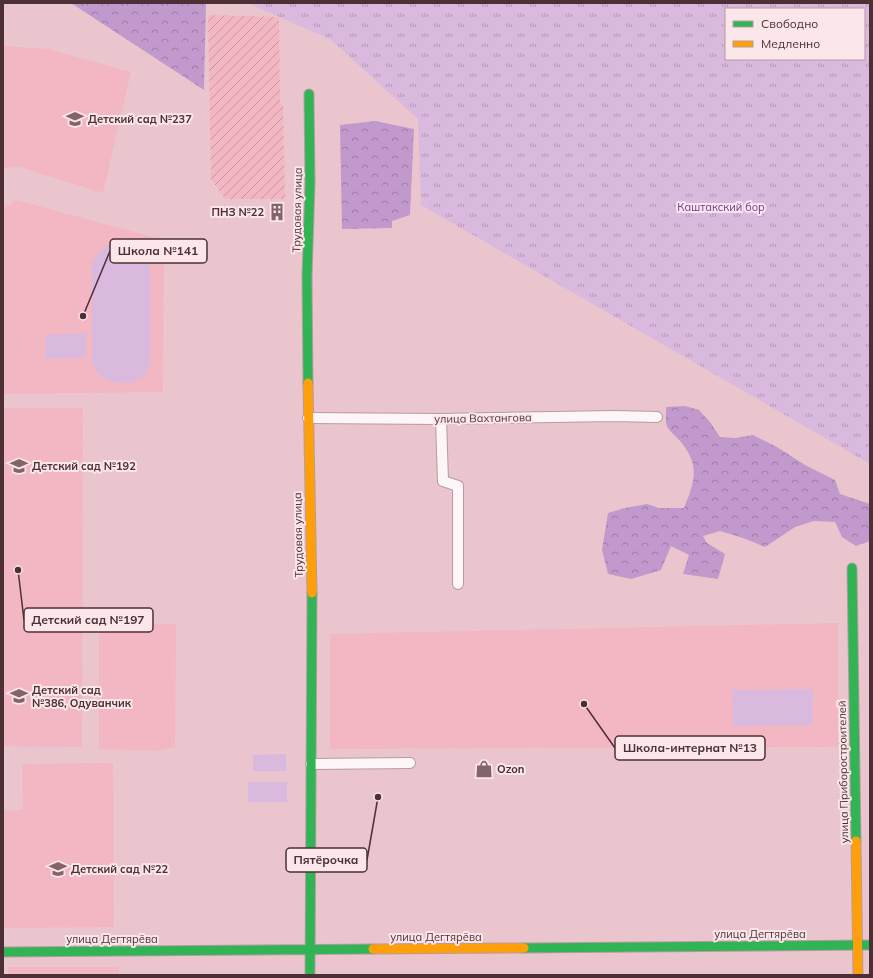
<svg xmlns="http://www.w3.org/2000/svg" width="873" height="978" font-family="Mulish,sans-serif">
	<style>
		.built { fill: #f2b7c3 }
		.industrial { fill: url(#industrial-furrows) }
		.forest { fill: url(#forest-crowns) }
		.park { fill: url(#park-tufts); fill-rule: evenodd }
		.garden { fill: #dab9df }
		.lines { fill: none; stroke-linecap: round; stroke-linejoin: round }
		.street-casing { stroke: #b89ba2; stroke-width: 12 }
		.fast-casing { stroke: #b89ba2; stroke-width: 11 }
		.slow-casing { stroke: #b89ba2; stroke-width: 11 }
		.street { stroke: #fcf6f8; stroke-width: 10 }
		.fast { stroke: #30b455; stroke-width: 9 }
		.slow { stroke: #ff9f0a; stroke-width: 9 }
		.labels { text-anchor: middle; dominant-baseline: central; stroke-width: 4; stroke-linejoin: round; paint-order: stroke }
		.poi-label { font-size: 11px; font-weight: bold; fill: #4c3036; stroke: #fbe6e9; text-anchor: start }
		.park-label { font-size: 11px; fill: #6e359c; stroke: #fbe6e9 }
		.street-label { font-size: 11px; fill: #4c3036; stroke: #fbe6e9 }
		.leader { fill: none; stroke: #4c3036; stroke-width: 1.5 }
		.callout-dot { fill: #4c3036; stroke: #fbe6e9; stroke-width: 1.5 }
		.callout { fill: #fbe6e9; stroke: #4c3036; stroke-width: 1.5 }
		.callout-label { font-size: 12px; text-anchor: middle; font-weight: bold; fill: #4c3036 }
	</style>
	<defs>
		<pattern id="industrial-furrows" width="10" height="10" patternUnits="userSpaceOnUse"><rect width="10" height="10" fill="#f2b7c3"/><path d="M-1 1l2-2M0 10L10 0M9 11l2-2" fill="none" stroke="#c6959f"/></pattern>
		<pattern id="forest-crowns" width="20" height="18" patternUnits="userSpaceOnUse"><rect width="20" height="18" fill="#c299cc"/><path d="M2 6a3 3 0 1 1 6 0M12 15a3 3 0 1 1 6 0" fill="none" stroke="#a07da6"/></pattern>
		<pattern id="park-tufts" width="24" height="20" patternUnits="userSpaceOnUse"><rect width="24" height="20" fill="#dab9df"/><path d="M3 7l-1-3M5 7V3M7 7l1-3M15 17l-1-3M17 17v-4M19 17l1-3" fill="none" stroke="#b397b6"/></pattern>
	</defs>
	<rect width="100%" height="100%" fill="#ebc5cd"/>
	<path class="built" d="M3,46L48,49L131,72L103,193L19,167L3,168Z
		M16,200L164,240L163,392L3,394V209Z
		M3,408H83L82,747L3,746Z
		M99,623L176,624L175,747L157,751L99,749Z
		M838,623V747L330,749V634Z
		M113,763L114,927L3,928V811L23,810L22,764Z
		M8,967H119V975H8Z"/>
	<path class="industrial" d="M208,15L279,17L280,102L283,105L285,199H225L211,179Z"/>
	<path class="forest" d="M71,3H206L204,90Z
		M375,121L414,129L410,215L392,221V228L342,229L340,125Z
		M685,406L699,410L710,422L720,437L735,438L753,435L777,447L805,465L835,480L840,494L870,504V541L856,546L842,537L835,522L814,521L795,527L765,547L743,538L720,531L703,536L707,543L725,554L718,579L683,574L689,555L671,546L661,570L631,579L608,574L602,550L608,513L625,508L647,504L659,508H684C695,481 700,466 681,442C677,437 671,433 668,428C665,424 666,413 666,407Z"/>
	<path class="park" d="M248,3H870V464L421,205L418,119L331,40ZM726,9H864V59H726Z"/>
	<path class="garden" d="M110,244C133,244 138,243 150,264V363L144,376L129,383L112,382L99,375L92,363V264L98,253Z
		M85,333L86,357L46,359L45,335Z
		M813,689V725L733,726L732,690Z
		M286,754V771H253V755Z
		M248,782H287V802H248Z"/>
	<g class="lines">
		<g class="street-casing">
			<path id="street" d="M308,418L441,419L614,416L657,417
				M441,419L443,481L458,486V584
				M311,764L410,763"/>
		</g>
		<g class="fast-casing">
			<path id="fast" d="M308,383L307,277L310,183L309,94
				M852,568L856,841
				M524,948L870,945
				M3,952L373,949
				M310,975L312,593"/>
		</g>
		<g class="slow-casing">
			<path id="slow" d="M308,383L312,593
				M856,841L858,975
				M373,949L524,948"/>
		</g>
		<use href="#street" class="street"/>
		<use href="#fast" class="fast"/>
		<use href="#slow" class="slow"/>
	</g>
	<defs>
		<g id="school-bare" transform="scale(1.38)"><path d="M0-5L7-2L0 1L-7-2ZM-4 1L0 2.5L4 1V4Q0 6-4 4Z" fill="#84646b" stroke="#fbe6e9" stroke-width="2.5" paint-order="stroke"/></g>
		<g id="building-bare" transform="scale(1.38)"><path d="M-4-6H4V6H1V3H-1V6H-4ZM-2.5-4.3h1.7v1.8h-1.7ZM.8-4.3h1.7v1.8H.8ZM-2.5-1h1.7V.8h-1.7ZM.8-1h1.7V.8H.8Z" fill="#84646b" stroke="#fbe6e9" stroke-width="2.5" paint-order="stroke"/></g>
		<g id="shop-bare" transform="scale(1.38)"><path d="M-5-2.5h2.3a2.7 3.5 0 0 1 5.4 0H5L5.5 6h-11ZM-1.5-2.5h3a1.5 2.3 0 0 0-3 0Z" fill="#84646b" stroke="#fbe6e9" stroke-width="2.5" paint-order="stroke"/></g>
	</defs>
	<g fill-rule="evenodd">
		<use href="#school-bare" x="75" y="119"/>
		<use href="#building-bare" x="277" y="212"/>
		<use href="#school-bare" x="19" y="466"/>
		<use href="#school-bare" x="19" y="696"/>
		<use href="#shop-bare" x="484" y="769"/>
		<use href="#school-bare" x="58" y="869"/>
	</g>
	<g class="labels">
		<g class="poi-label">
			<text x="88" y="119">Детский сад №237</text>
			<text x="264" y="212" text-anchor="end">ПНЗ №22</text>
			<text x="32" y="466">Детский сад №192</text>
			<text x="32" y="690">Детский сад<tspan x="32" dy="13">№386, Одуванчик</tspan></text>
			<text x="497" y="769">Ozon</text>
			<text x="71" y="869">Детский сад №22</text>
		</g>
		<g class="park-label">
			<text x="721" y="207">Каштакский бор</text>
		</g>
		<g class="street-label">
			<text transform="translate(297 210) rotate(-89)">Трудовая улица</text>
			<text transform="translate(483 418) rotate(-1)">улица Вахтангова</text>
			<text transform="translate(298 535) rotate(-91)">Трудовая улица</text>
			<text transform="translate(843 772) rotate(-91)">улица Приборостроителей</text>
			<text x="760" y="934">улица Дегтярёва</text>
			<text x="436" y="937">улица Дегтярёва</text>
			<text x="112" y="939">улица Дегтярёва</text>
		</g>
	</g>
	<path class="leader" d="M83 316L110 251M18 570L24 620M584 704L615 748M378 797L367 860"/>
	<g class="callout-dot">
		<circle cx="83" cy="316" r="4"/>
		<circle cx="18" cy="570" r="4"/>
		<circle cx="584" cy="704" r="4"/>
		<circle cx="378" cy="797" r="4"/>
	</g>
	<g class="callout">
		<rect x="110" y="239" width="97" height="24" rx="4"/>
		<rect x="24" y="608" width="129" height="24" rx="4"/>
		<rect x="615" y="736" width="150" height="24" rx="4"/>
		<rect x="286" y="848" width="81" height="24" rx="4"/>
	</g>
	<g class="callout-label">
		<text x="158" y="255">Школа №141</text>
		<text x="88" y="624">Детский сад №197</text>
		<text x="690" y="752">Школа-интернат №13</text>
		<text x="326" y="864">Пятёрочка</text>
	</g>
	<rect width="873" height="978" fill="none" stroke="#4c3036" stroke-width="8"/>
	<rect x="725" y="8" width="140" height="52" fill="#fbe6e9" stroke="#b59da1"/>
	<rect x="733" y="21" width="20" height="6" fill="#30b455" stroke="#b59da1"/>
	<text x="761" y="28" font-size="12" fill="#4c3036">Свободно</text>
	<rect x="733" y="41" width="20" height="6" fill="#ff9f0a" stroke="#b59da1"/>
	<text x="761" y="48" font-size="12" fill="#4c3036">Медленно</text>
</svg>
